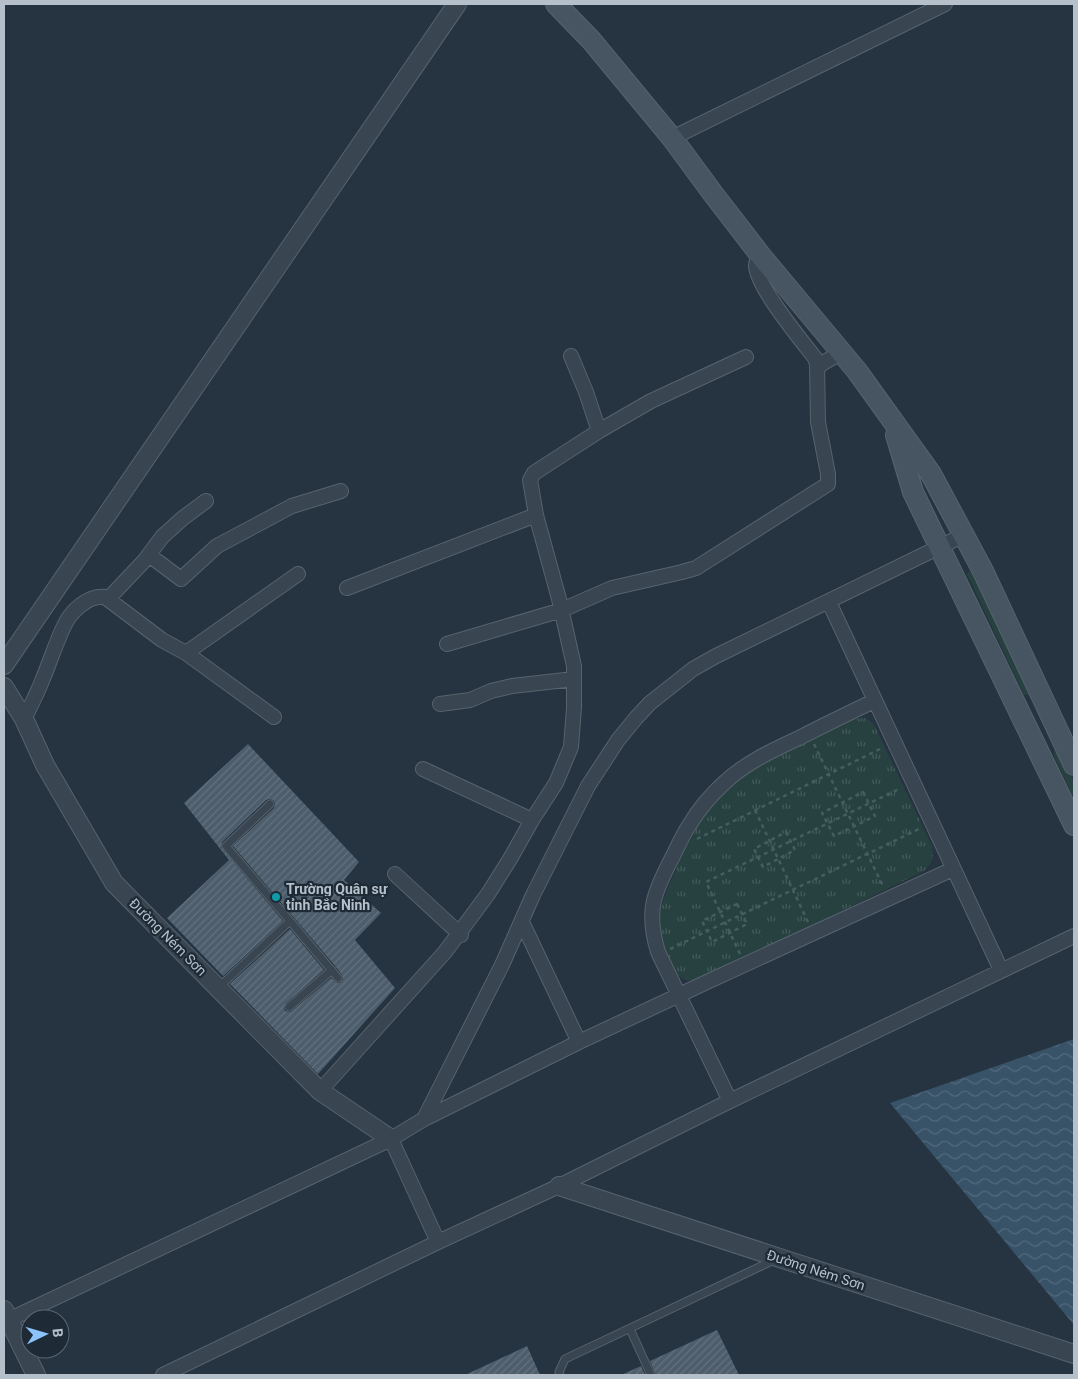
<svg xmlns="http://www.w3.org/2000/svg" width="1078" height="1379" font-family="Roboto,sans-serif">
	<style>
		.grass { fill: #274141 }
		.park { fill: url(#park-tufts) }
		.water { fill: url(#water-waves) }
		.building { fill: url(#building-hatch) }
		.lines { fill: none; stroke-linecap: round; stroke-linejoin: round }
		.service-casing { stroke: #57636d; stroke-width: 9 }
		.minor-casing { stroke: #57636d; stroke-width: 16 }
		.tertiary-casing { stroke: #57636d; stroke-width: 20 }
		.secondary-casing { stroke: #57636d; stroke-width: 22 }
		.path { stroke: #455d5d; stroke-width: 2.5; stroke-dasharray: 4 4; stroke-linecap: butt }
		.service { stroke: #394550; stroke-width: 7 }
		.minor { stroke: #394550; stroke-width: 14 }
		.tertiary { stroke: #394550; stroke-width: 18 }
		.secondary { stroke: #475563; stroke-width: 20 }
		.culture-dot { fill: #0f9aa8; stroke: #1e2a35; stroke-width: 2 }
		.labels { text-anchor: middle; dominant-baseline: central; stroke-width: 4.5; stroke-linejoin: round; paint-order: stroke }
		.poi-label { font-size: 14px; font-weight: bold; fill: #b5c0ca; stroke: #1e2a35; text-anchor: start }
		.street-label { font-size: 14px; fill: #b5c0ca; stroke: #1e2a35 }
	</style>
	<defs>
		<pattern id="park-tufts" width="24" height="20" patternUnits="userSpaceOnUse" patternTransform="scale(1.25)"><rect width="24" height="20" fill="#274141"/><path d="M3 7l-1-3M5 7V3M7 7l1-3M15 17l-1-3M17 17v-4M19 17l1-3" fill="none" stroke="#445b5b"/></pattern>
		<pattern id="water-waves" width="16" height="10" patternUnits="userSpaceOnUse" patternTransform="scale(1.25)"><rect width="16" height="10" fill="#385268"/><path d="M0 5q4-4 8 0t8 0" fill="none" stroke="#53697c"/></pattern>
		<pattern id="building-hatch" width="6" height="6" patternUnits="userSpaceOnUse" patternTransform="scale(1.25)"><rect width="6" height="6" fill="#4d5d6b"/><path d="M-1 1l2-2M0 6l6-6M5 7l2-2" fill="none" stroke="#64727f"/></pattern>
	</defs>
	<rect width="100%" height="100%" fill="#253440"/>
	<path class="grass" d="M970,571L973,572L1031,694L1029,695H1024L967,574Z
		M1057,749L1059,750L1074,782V799L1054,756V751Z"/>
	<path class="park" d="M864,718C871,720 874,724 877,731L932,846C934,858 933,862 924,871L698,980C680,984 675,971 668,957C663,947 657,929 659,917C661,903 668,888 674,874C687,844 705,807 731,786C766,757 813,739 854,719Z"/>
	<path class="water" d="M1074,1039V1325L890,1103Z"/>
	<path class="building" d="M248,744L359,862L344,880L381,913L355,940L395,988L318,1074L230,984L290,929L324,970L286,1003L284,1008L285,1011L290,1012L292,1011L331,978L337,983L341,982L343,979L342,975L336,967L233,846L274,808L275,803L273,800L269,799L266,800L222,842L221,847L283,921L223,976L167,918L229,860L184,803Z
		M717,1330L739,1375H656L650,1361Z
		M527,1346L540,1375H465Z
		M641,1366L645,1375H621Z"/>
	<g class="lines">
		<g class="service-casing">
			<path id="service" d="M290,921L338,978
				M218,988L290,921L226,846L270,804
				M289,1007L332,970
				M630,1329L651,1375
				M560,1375L559,1372L565,1359L774,1260"/>
		</g>
		<g class="minor-casing">
			<path id="minor" d="M672,138L945,4
				M571,356L586,392L599,431
				M817,368L823,363L842,352
				M149,555L181,579L217,546L292,506L341,491
				M347,588L536,515
				M108,599L145,560L162,537L183,518L206,501
				M829,602L1001,970
				M447,644L562,610L612,588L682,572L696,568L828,484V474L818,422L817,364L815,358C801,340 757,287 756,266C756,261 758,259 761,256
				M186,653L274,717
				M440,704L470,700L491,691L512,686L574,679
				M24,719C30,707 37,694 42,681C50,662 56,642 65,624C72,610 89,595 105,597L162,640L186,653L298,574
				M423,769L532,820
				M395,874L461,935
				M522,922L579,1042
				M320,1091L445,952L488,894L510,859L532,820L556,783L571,747L574,708V666L559,599L536,515L530,480L534,473L599,431L651,401L746,357
				M730,1101L658,952C646,912 653,894 672,858C678,846 683,834 690,824C699,809 711,795 724,783C745,763 773,750 799,738C824,725 849,713 874,701
				M424,1119L502,965L533,895L588,786L618,740L636,718L650,703L693,669L716,656L964,535
				M438,1242L391,1139L424,1119L579,1042L709,981L953,869
				M4,1322L391,1139
				M163,1375L438,1242L559,1186L730,1101L1074,936"/>
		</g>
		<g class="tertiary-casing">
			<path id="tertiary" d="M4,665L457,4
				M4,687L24,719L45,765L114,883L320,1091L391,1139
				M559,1186L1074,1354
				M4,1310L36,1375"/>
		</g>
		<g class="secondary-casing">
			<path id="secondary" d="M556,4L591,40L672,138L714,195L761,256L857,371L931,474L983,571L1074,765
				M896,435L913,492L1074,825"/>
		</g>
		<path class="path" d="M814,744L883,886
			M863,792L875,816L834,836L822,813Z
			M755,810L808,922
			M786,832L795,850L763,867L754,849Z
			M697,839L880,749
			M737,904L747,924L712,942L702,921Z
			M670,949L919,829
			M740,954L706,882L899,789"/>
		<use href="#service" class="service"/>
		<use href="#minor" class="minor"/>
		<use href="#tertiary" class="tertiary"/>
		<use href="#secondary" class="secondary"/>
	</g>
	<circle class="culture-dot" cx="276" cy="897" r="5"/>
	<g class="labels">
		<g class="poi-label">
			<text x="286" y="889">Trường Quân sự<tspan x="286" dy="16">tỉnh Bắc Ninh</tspan></text>
		</g>
		<g class="street-label">
			<text transform="translate(168 937) rotate(45)">Đường Ném Sơn</text>
			<text transform="translate(816 1270) rotate(18)">Đường Ném Sơn</text>
		</g>
	</g>
	<rect width="1078" height="1379" fill="none" stroke="#b5c0ca" stroke-width="10"/>
	<g transform="translate(45 1334) rotate(85)"><circle r="24" fill="#1e2a35" stroke="#5a6671"/>
	<path d="M0-4L9 19L0 12L-9 19Z" fill="#8bc3fa"/>
	<text y="-8" font-size="14" font-weight="bold" text-anchor="middle" fill="#b5c0ca">B</text>
	</g>
</svg>
